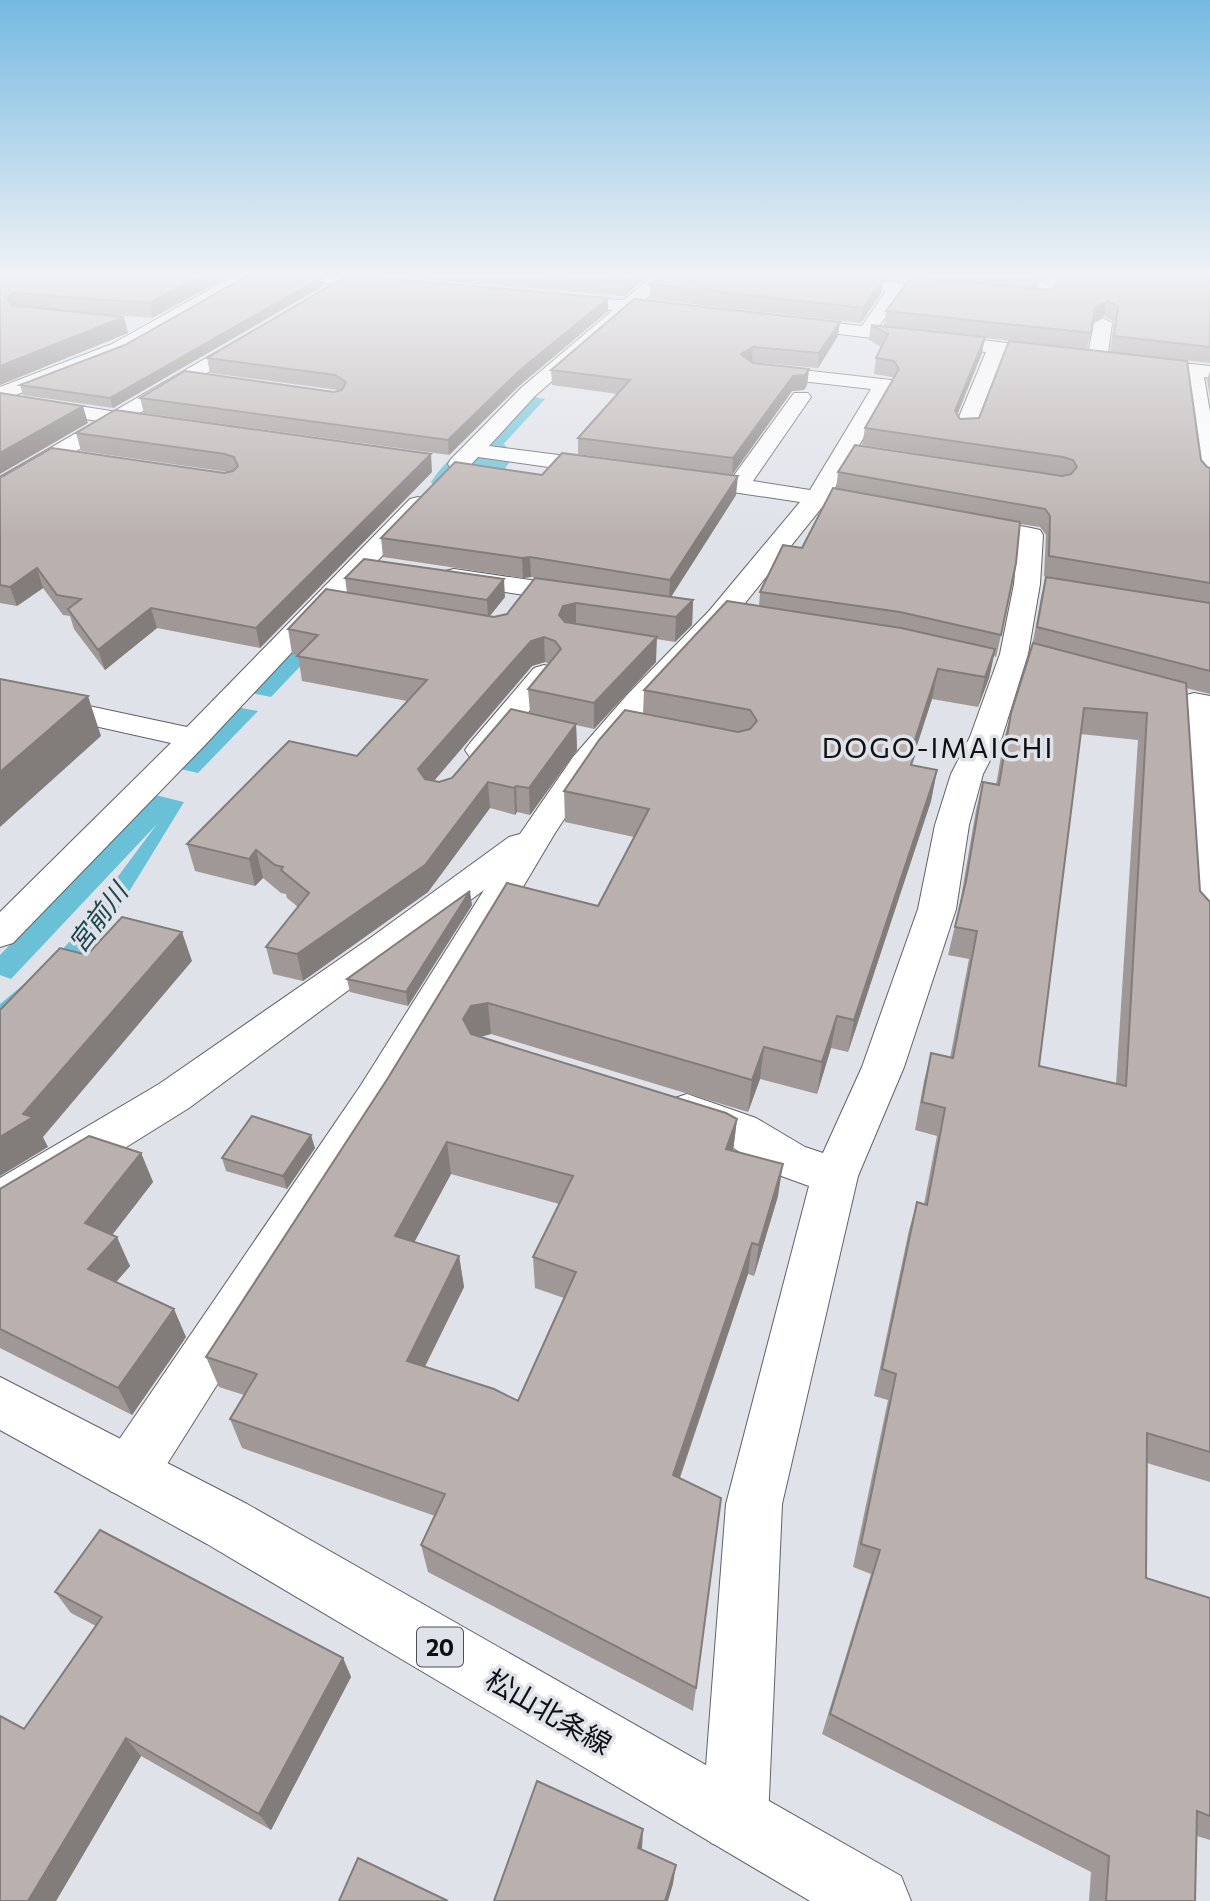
<svg xmlns="http://www.w3.org/2000/svg" width="1210" height="1901" font-family="Commissioner,'Noto Sans JP',sans-serif">
	<style>
		.water { fill: #69c0d7 }
		.lines { fill: none; stroke-linecap: round; stroke-linejoin: round }
		.river { fill: #69c0d7; fill-rule: evenodd }
		.minor-casing { stroke: #606269; stroke-width: 2 }
		.secondary-casing { stroke: #606269; stroke-width: 2 }
		.primary-casing { stroke: #606269; stroke-width: 2 }
		.minor { fill: #fff; fill-rule: evenodd }
		.secondary { fill: #fff; fill-rule: evenodd }
		.primary { fill: #fff; fill-rule: evenodd }
		.wall { fill: #a09896; fill-rule: evenodd }
		.shaded-wall { fill: #827c7a }
		.building { fill: #bab1af; stroke: #827c7a; stroke-width: 2; fill-rule: evenodd }
		.labels { text-anchor: middle; dominant-baseline: central; stroke-width: 7; stroke-linejoin: round; paint-order: stroke }
		.shield { fill: #dfe2e9; stroke: #4d4f53; stroke-width: 2 }
		.shield-label { font-size: 23px; font-weight: bold; fill: #0f1013 }
		.water-label { font-size: 26px; font-style: italic; fill: #1b434d; stroke: #dfe2e9 }
		.quarter-label { font-size: 28px; letter-spacing: 2px; fill: #0f1013; stroke: #dfe2e9 }
		.near-street-label { font-size: 28px; fill: #0f1013; stroke: #dfe2e9 }
	</style>
	<rect width="100%" height="100%" fill="#dfe2e9"/>
	<path class="water" d="M533,397L545,399L498,450L486,448Z
		M332,609L330,635L271,697L251,693Z
		M236,707L258,711L198,773L176,768Z
		M155,795L184,802L108,926L78,963L0,1026V1004L51,962L70,941L157,824L11,979L0,975V955Z"/>
	<g class="lines">
		<path class="river" d="M485,440L505,445L513,457C492,488 478,504 440,494L431,482C445,461 461,446 485,440Z"/>
		<g class="minor-casing">
			<path id="minor" d="M241,272H312L394,279L402,284L394,289L256,277L126,352L13,396L157,418L165,419L168,424L165,429L157,430L0,406V387L112,344Z
				M657,272H675L643,302L686,306L689,310L686,314L632,311L535,396L489,446L605,461L613,463L616,468L613,473L605,475L478,457L467,469H451L448,464L451,459L521,388L613,310L555,305L549,304L546,300L549,296L624,300Z
				M741,272H796L903,283L905,287L878,328L1059,349L1069,355L1059,361L1004,354L976,429L973,434H957L954,429L986,352L782,327L779,323L782,319L788,318L862,326L886,291L749,277Z
				M1050,272H1066L1068,282L1066,286L1054,288L1049,302L999,298L991,293L999,288L1036,292L1040,281L1051,279Z
				M1103,318L1112,323L1107,360L1097,366L1087,360L1094,323Z
				M1136,358L1210,366V378L1204,377L1210,412V485L1202,483L1198,478L1184,375L1129,368L1126,364L1129,360Z
				M757,365L891,380L894,384L832,493L887,502L891,507L887,512L879,514L823,506L729,623L649,707L597,769L555,833L391,1109L150,1491L130,1499L110,1491L102,1472L110,1453L361,1085L484,890L189,1108L17,1215L0,1220V1178L159,1084L373,936L509,837L520,834L573,757L627,695L709,611L800,502L686,485L678,483L674,478L678,473L686,471L732,478L794,393H808L811,397L753,481L810,490L871,389L750,375L747,371L750,367Z
				M418,497L426,499L430,504L426,509L205,745L13,943L0,947V912L171,743L0,705V687L187,727L410,499Z
				M969,517L1031,528L1040,530L1043,535L1040,584L1028,654L1002,737L983,774L969,825L956,909L904,1067L858,1176L782,1504L768,1819L759,1843L735,1852L711,1843L702,1819L726,1504L809,1186L773,1173L724,1142L672,1123L665,1111L672,1099L687,1094L756,1118L805,1147L823,1153L862,1067L918,909L935,825L951,774L970,737L1000,654L1014,584L1018,540L960,529L957,524L960,519Z
				M454,569L578,587L587,589L591,595L587,601L578,603L445,583L441,577L445,571Z
				M544,665L554,668L559,674L554,680L492,757L481,760L470,757L465,750L470,743L534,668Z
				M1194,693L1210,696V931L1197,928L1191,919L1179,702L1183,696Z"/>
		</g>
		<g class="secondary-casing">
			<path id="secondary" d="M352,272H371L317,307L311,308L302,303Z
				M253,331L260,333L262,337L260,341L8,492L0,494V477Z"/>
		</g>
		<g class="primary-casing">
			<path id="primary" d="M0,1377L247,1504L901,1876L911,1901H810L207,1544L0,1430Z"/>
		</g>
		<use href="#minor" class="minor"/>
		<use href="#secondary" class="secondary"/>
		<use href="#primary" class="primary"/>
	</g>
	<path class="wall" d="M0,272H237L152,318L74,312L128,333L0,385Z
		M371,272H653L624,296L372,275Z
		M821,272H1049L1048,277L1038,280L1035,288L1053,290L1069,274L1068,272H1210V363L1110,352L1114,322L1104,316L1093,322L1087,349L985,338L982,353L957,414L960,419L1201,460L1207,467L1210,468V694L1186,688L1200,891L1210,902V1482L1147,1463L1146,1578L1210,1598V1840L1197,1836L1195,1901H1089L1091,1872L822,1734L871,1574L853,1567L888,1400L874,1396L909,1230L917,1202L924,1204L937,1136L915,1130L924,1081L931,1053L950,1058L969,959L948,955L959,909L976,810L983,782L996,785L1004,739L1011,713L1032,647L1041,597L1046,577L1161,596L1044,576L1046,535L1040,527L1020,524L1001,635L996,657L994,656L989,678L978,707L932,699L913,756L912,765L937,770L931,801L848,1052L831,1048L817,1094L760,1079L748,1112L491,1034L481,1037L737,1119L733,1151L778,1196L754,1276L748,1274L680,1478L721,1498L693,1711L428,1572L421,1545L435,1516L242,1448L230,1419L244,1395L219,1387L206,1357L388,1078L598,906L634,837L565,822L564,791L643,713L644,690L759,606L760,592L802,548L836,489L838,472L1058,475L862,445L865,428L893,379L892,377L874,374L876,358L881,347L869,340L871,325L884,326L886,311L944,280L907,276L896,279ZM1080,734L1138,740L1116,1084L1039,1066ZM451,1174L559,1204L533,1257L535,1288L564,1298L518,1401L425,1367L464,1287L459,1256L414,1242Z
		M883,279L881,293L861,323L650,299V284Z
		M323,286L113,408L23,395L20,385L125,345Z
		M608,298V311L519,386L449,455L144,413L140,398L334,392L338,390L210,373L207,358Z
		M838,336L818,368L751,362L753,363L809,369L807,385L804,390L792,391L732,475L578,454V438L618,394L552,385L551,370Z
		M1210,371V397L1207,380Z
		M76,433L432,472L260,648L157,628L105,670L74,629L70,616L63,615L43,588L17,606L0,603V477L224,473L228,472L81,451Z
		M542,475L736,495L671,597L693,600L692,625L675,642L656,639V662L594,729L576,725L577,750L530,815L517,812L515,815L490,808L428,892L303,981L273,974L266,947L298,907L287,898L286,894L281,893L263,878L255,886L195,871L187,844L357,756L407,701L302,681L298,655L292,654L288,629L347,593L345,578L505,597L490,616L494,617L507,614L550,580L531,577L523,578L383,557L381,538ZM545,662L549,664L528,689L530,713L452,778L439,782L434,781L532,666Z
		M472,905L408,1006L350,992L347,979Z
		M315,1148L287,1189L226,1171L222,1158Z
		M141,1153L153,1182L112,1235L130,1266L116,1282L186,1337L132,1415L0,1348V1189Z
		M55,1592L343,1658L351,1677L271,1830L141,1756L56,1901H0L24,1729L96,1626L71,1613Z"/>
	<path class="shaded-wall" d="M0,272H31L0,283Z
		M208,272H237L152,318L149,303Z
		M636,272H653L624,296V282Z
		M897,272H908L907,276L896,279Z
		M1038,272H1049L1048,277L1038,280L1034,289Z
		M322,277L323,286L113,408L110,398Z
		M883,279L881,293L861,323L863,308Z
		M13,293L17,307L11,314L7,299Z
		M608,298V311L519,386L449,455L448,440L519,371Z
		M1108,301L1104,316L1091,323L1095,307Z
		M124,317L128,333L0,385V366Z
		M840,322L838,336L818,368L819,353Z
		M985,337L982,353L952,428L955,411Z
		M753,347L752,361L740,369L741,354Z
		M809,369L807,385L804,390L792,391L732,475L733,458L793,376Z
		M83,406L88,423L0,474V453Z
		M431,454L432,472L260,648L256,628Z
		M738,476L736,495L669,600L670,580Z
		M530,557L531,577L523,578L522,558Z
		M37,568L43,588L17,606L10,587Z
		M504,579L505,597L488,618L487,600Z
		M693,600L692,625L675,642L676,617Z
		M576,603V627L560,639L559,615L563,606Z
		M151,608L157,628L105,670L98,650Z
		M544,637L545,662L532,666L421,796L418,769L531,641Z
		M657,637L656,662L594,729V703Z
		M995,649L989,678L978,707L985,677Z
		M938,669L932,699L904,786L910,755Z
		M88,696L101,736L0,827V772Z
		M576,724L577,750L530,815L529,788Z
		M937,770L931,801L848,1052L854,1020Z
		M488,782L490,808L428,892L303,981L297,954Z
		M516,786L517,812L515,815L514,788Z
		M256,850L263,878L255,886L249,859Z
		M470,891L472,905L408,1006L406,992Z
		M182,932L192,961L43,1137L48,1147L0,1176V1137L23,1114Z
		M488,1003L491,1034L474,1038L467,1051L463,1019L471,1006Z
		M837,1016L831,1048L817,1094L822,1062Z
		M764,1047L760,1079L748,1112L752,1080Z
		M737,1119L733,1151L726,1149Z
		M311,1135L315,1148L287,1189L283,1176Z
		M447,1142L451,1174L401,1267L395,1236Z
		M141,1153L153,1182L99,1252L85,1223Z
		M783,1164L778,1196L754,1276L759,1245Z
		M117,1237L130,1266L103,1297L88,1269Z
		M752,1243L748,1274L671,1503L673,1475Z
		M459,1256L464,1287L413,1390L407,1361Z
		M174,1309L186,1337L132,1415L118,1388Z
		M343,1658L351,1677L271,1830L259,1814Z
		M126,1738L141,1756L56,1901H28Z
		M643,1829L642,1849L638,1848Z
		M676,1865L673,1884L668,1901H665Z"/>
	<path class="building" d="M31,272H208L149,303L13,293L7,299L12,305L124,317L0,366V282Z
		M254,272L322,277L110,398L20,385L125,345Z
		M507,272H636L624,282Z
		M664,272H815L883,279L863,308L650,284Z
		M1008,272H1038L1037,275Z
		M1072,272H1210V347L1114,336L1118,307L1108,301L1095,307L1091,333L886,311L911,277L1053,290L1059,276Z
		M348,275L608,298L519,371L448,440L140,398L185,371L334,392L342,390L346,382L335,375L207,358Z
		M634,299L840,322L819,353L753,347L741,354L753,363L809,369L805,375L793,376L733,458L578,438L630,380L551,370Z
		M871,325L985,337L955,411L960,419L979,418L1009,341L1187,361L1201,460L1207,467L1210,468V583L1049,556L1050,516L1045,509L838,472L855,445L1062,476L1071,474L1077,467L1073,460L1063,457L865,428L899,369L894,361L876,358L888,334Z
		M0,393L83,406L0,453Z
		M115,410L431,454L256,628L151,608L98,650L68,609L81,599L57,595L37,568L10,587L0,585V477L3,476L52,448L224,473L233,471L238,466L234,457L225,454L76,433Z
		M562,453L738,476L670,580L530,557L522,558L381,538L455,462L542,475Z
		M833,488L1020,522L1016,563L1001,635L900,612L760,592L783,545L802,548Z
		M364,559L504,579L487,600L345,578Z
		M1046,577L1210,603V671L1037,627Z
		M535,578L693,600L676,617L576,603L563,606L559,615L565,622L657,637L594,703L528,689L561,649L555,641L544,637L531,641L418,769L425,779L439,782L452,778L511,709L576,724L529,788L516,786L514,788L488,782L425,865L297,954L266,947L309,893L281,870L283,867L275,865L256,850L249,859L187,844L289,741L357,756L427,680L297,656L318,635L288,629L326,589L494,617L507,614Z
		M727,601L901,628L995,649L985,677L938,669L910,755L914,756L911,765L937,770L854,1020L837,1016L822,1062L764,1047L752,1080L488,1003L471,1006L463,1019L471,1034L726,1113L737,1119L726,1149L783,1164L759,1245L752,1243L673,1475L721,1498L696,1688L421,1545L445,1494L230,1419L257,1374L206,1357L388,1078L507,883L598,906L649,809L564,791L599,740L625,710L738,732L750,729L757,721L750,710L644,690ZM447,1142L573,1176L533,1257L576,1272L518,1401L494,1389L407,1361L459,1256L395,1236Z
		M1033,643L1186,683L1200,891L1210,902V1452L1147,1433L1146,1578L1210,1598V1816L1197,1811L1195,1901H1106L1109,1856L830,1714L880,1550L861,1544L896,1374L882,1369L917,1202L927,1205L945,1108L922,1102L931,1053L953,1058L977,931L955,927L966,881L983,782L999,785L1011,713ZM1084,708L1147,713L1126,1086L1039,1066Z
		M0,679L88,696L0,772Z
		M470,891L406,992L347,979Z
		M122,917L182,932L23,1114L33,1117L0,1137V1010L60,948L87,955Z
		M252,1116L311,1135L283,1176L222,1158Z
		M89,1136L141,1153L85,1223L117,1237L88,1269L174,1309L118,1388L0,1329V1189Z
		M100,1530L343,1658L259,1814L126,1738L28,1901H0V1716L24,1729L102,1617L55,1592Z
		M537,1781L643,1829L638,1848L676,1865L665,1901H494Z
		M358,1858L448,1901H339Z"/>
	<linearGradient id="sky" x2="0" y2="1"><stop stop-color="#75b9e1"/><stop offset="0.51" stop-color="#f1f2f5"/><stop offset="1" stop-color="#f1f2f5" stop-opacity="0"/></linearGradient>
	<rect width="1210" height="538" fill="url(#sky)"/>
	<g class="labels">
		<rect class="shield" x="417" y="1627.5" width="46" height="39" rx="5"/>
		<g class="shield-label">
			<text x="440" y="1647">20</text>
		</g>
		<g class="water-label">
			<text transform="translate(97 917) rotate(-53)">宮前川</text>
		</g>
		<g class="quarter-label">
			<text x="938" y="747">DOGO-IMAICHI</text>
		</g>
		<g class="near-street-label">
			<text transform="translate(549 1711) rotate(30)">松山北条線</text>
		</g>
	</g>
</svg>
